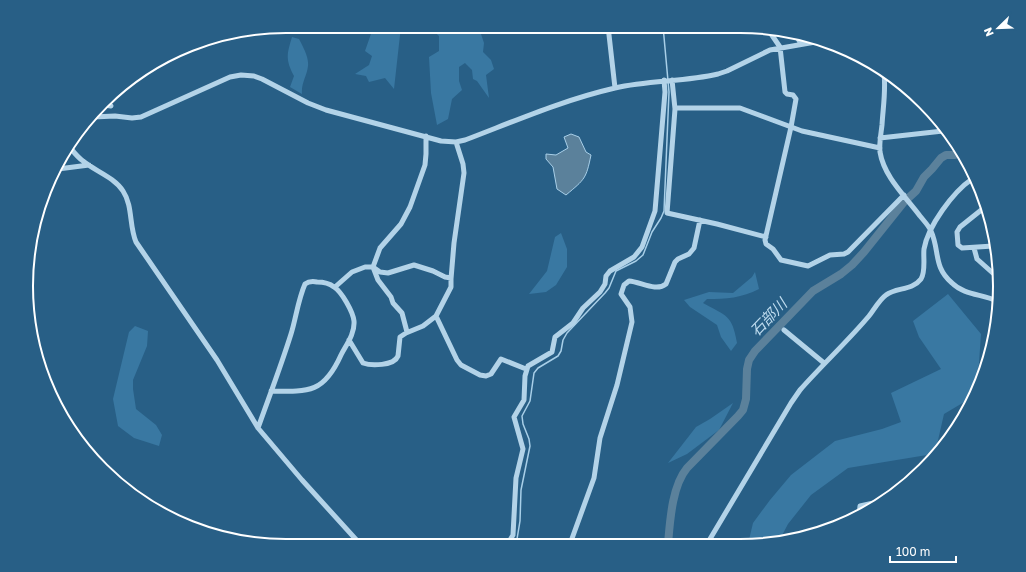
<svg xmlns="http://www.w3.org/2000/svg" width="1026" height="572" font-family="'Golos Text','Noto Sans JP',sans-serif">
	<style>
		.green { fill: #3978a2 }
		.water { fill: #5b819b; stroke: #a8cfe8 }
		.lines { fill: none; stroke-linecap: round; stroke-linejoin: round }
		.stream { stroke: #a8cfe8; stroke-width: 1.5 }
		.river { stroke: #5b819b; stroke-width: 8 }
		.minor { stroke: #b3d3e8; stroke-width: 5 }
		.labels { text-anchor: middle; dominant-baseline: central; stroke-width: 3; stroke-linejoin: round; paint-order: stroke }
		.water-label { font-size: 15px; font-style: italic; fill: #bfdcef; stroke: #285f86 }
		.rim { fill: none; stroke: #fff; stroke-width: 2 }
	</style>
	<rect width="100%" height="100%" fill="#285f86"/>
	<path class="green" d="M392,26H401L394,89L385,78L369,82L366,76L355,74L369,65L372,56L365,51L372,31L379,27L385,32Z
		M428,26H481L479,28L484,43L483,52L491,60L494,69L486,75L489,98L477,81L473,79L472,70L465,63L459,67V81L462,90L452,99L448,119L437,125L431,93L429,57L439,51V36Z
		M292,37L299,39C303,47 309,57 308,66C307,76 301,83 302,94L290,87L294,76C285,59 287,54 292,37Z
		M561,233L567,249V267L556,285L546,292L529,294L547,271L555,237Z
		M755,272L759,289C742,298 726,299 707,299L703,303C726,316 732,314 737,343L731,351L721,337L717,325L690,307L684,300L709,292L733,293L752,277Z
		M948,294L981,334L978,377L971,398L944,414L936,449L927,455L848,468L811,495L788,524L778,543L748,544L753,523L770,500L791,475L835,441L882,429L901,422L891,393L941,369L919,337L913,321Z
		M135,326L148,331L147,346L133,380V389L136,409L156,425L162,435L159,446L134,438L118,426L113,399L129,332Z
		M733,403L719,430L687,454L668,463L696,427L710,419Z"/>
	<path class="water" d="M571,134L579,137L586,152L591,155C586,179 585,179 566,195L557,189L553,167L546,159V154L556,155L568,148L564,137Z"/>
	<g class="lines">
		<path class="stream" d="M516,545L520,521L521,490L530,446L529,439L523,424L522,416L530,401L534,373L538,368L558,356L561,351L563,340L567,333L605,293L609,288L616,271L636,261L643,255L652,232L661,218L664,211L669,92L663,26"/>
		<path class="river" d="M668,544C670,521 672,486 687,468L738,416L743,410L746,399L747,369L749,360L755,351L813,291L841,274L852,265L864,252L904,202L916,191L924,177L932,169L941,158L946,155H955L959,153"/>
		<path class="minor" d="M608,26L615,88
			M767,28L780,47L785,92L787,94L793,95L796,99L791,127L765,240L766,244L773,249L781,260L808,266L830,255L844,254L848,252L904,195
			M795,33L801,44
			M884,73C886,91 883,108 882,125C881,134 879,143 880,152C884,177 906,197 920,216C924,221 929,226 931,231C940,251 933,267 952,283C964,295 982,294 997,301
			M672,80L675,109L667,213L717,224L766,237
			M104,105L111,106
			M675,108H740L802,131L880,148
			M93,117L115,116L132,118L141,117L230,77L241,75L254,76L262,79L308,103L326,110L441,141L456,142L465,140C515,121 563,100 615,88C649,80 684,82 718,74L727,71L770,50L821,41
			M942,124L943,131
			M880,138L943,131L948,132
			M68,145C73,151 77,157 83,161C95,171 114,177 123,191C133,206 129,226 136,242L217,360L258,428L302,480L361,545
			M58,169L89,165
			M985,207L960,227L957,232L958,245L962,248L993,246
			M974,248L977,259L995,275
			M335,287L352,272L365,267H373L380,272L388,273L414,265L433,271L445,277L451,278
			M436,316L457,360L461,365L480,375L486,376L491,374L501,359L526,369
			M784,330L824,363
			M407,332L402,313L393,303L391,297L378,280L373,267L380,248L401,224L410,207L425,165L426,154V136
			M349,340L363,363C371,366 394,366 398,356L400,337L406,333L423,326L436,316L451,287V279L454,243L464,173L463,164L456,142
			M258,428C269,397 281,366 291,334C296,318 298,300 305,284C309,281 312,281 317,282C323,282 329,283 334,287C342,292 353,312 354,321C355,334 346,345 341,355C324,393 309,392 271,391
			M859,516L860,506L887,500
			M570,544L594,478L600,438L617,385L632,322L630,307L621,294L624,285L629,281C641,282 656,292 666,284L675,262L678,259L689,254L694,248L700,220
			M707,544L791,403L800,390C822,365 847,342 869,316C874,310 879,300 886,295C896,287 912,291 921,279C926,271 923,257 924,249C928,226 953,192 972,179
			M507,545L513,535L516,478L523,449L514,417L524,400L525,376L528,366L552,352L555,337L573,323L583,308L600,292L605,284L606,276L610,271L634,257L642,247L655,211L665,92L664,80"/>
	</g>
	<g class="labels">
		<g class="water-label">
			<text transform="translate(768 317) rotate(-46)">石部川</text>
		</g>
	</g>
	<path d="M0 0H1026V572H0ZM286 33H740A253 253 0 0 1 993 286V286A253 253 0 0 1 740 539H286A253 253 0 0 1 33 286V286A253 253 0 0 1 286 33Z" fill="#285f86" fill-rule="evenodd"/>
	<path class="rim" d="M286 33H740A253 253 0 0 1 993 286V286A253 253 0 0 1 740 539H286A253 253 0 0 1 33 286V286A253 253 0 0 1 286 33Z"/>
	<g transform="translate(998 28) rotate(247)" stroke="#285f86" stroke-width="3" paint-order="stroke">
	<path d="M0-3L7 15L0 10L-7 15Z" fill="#ffffff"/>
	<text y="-6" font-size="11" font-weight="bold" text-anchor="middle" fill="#ffffff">N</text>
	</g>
	<path d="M890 556v6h66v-6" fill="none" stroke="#ffffff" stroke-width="2"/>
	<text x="896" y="556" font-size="12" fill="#ffffff" stroke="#285f86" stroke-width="3" paint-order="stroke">100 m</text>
</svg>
